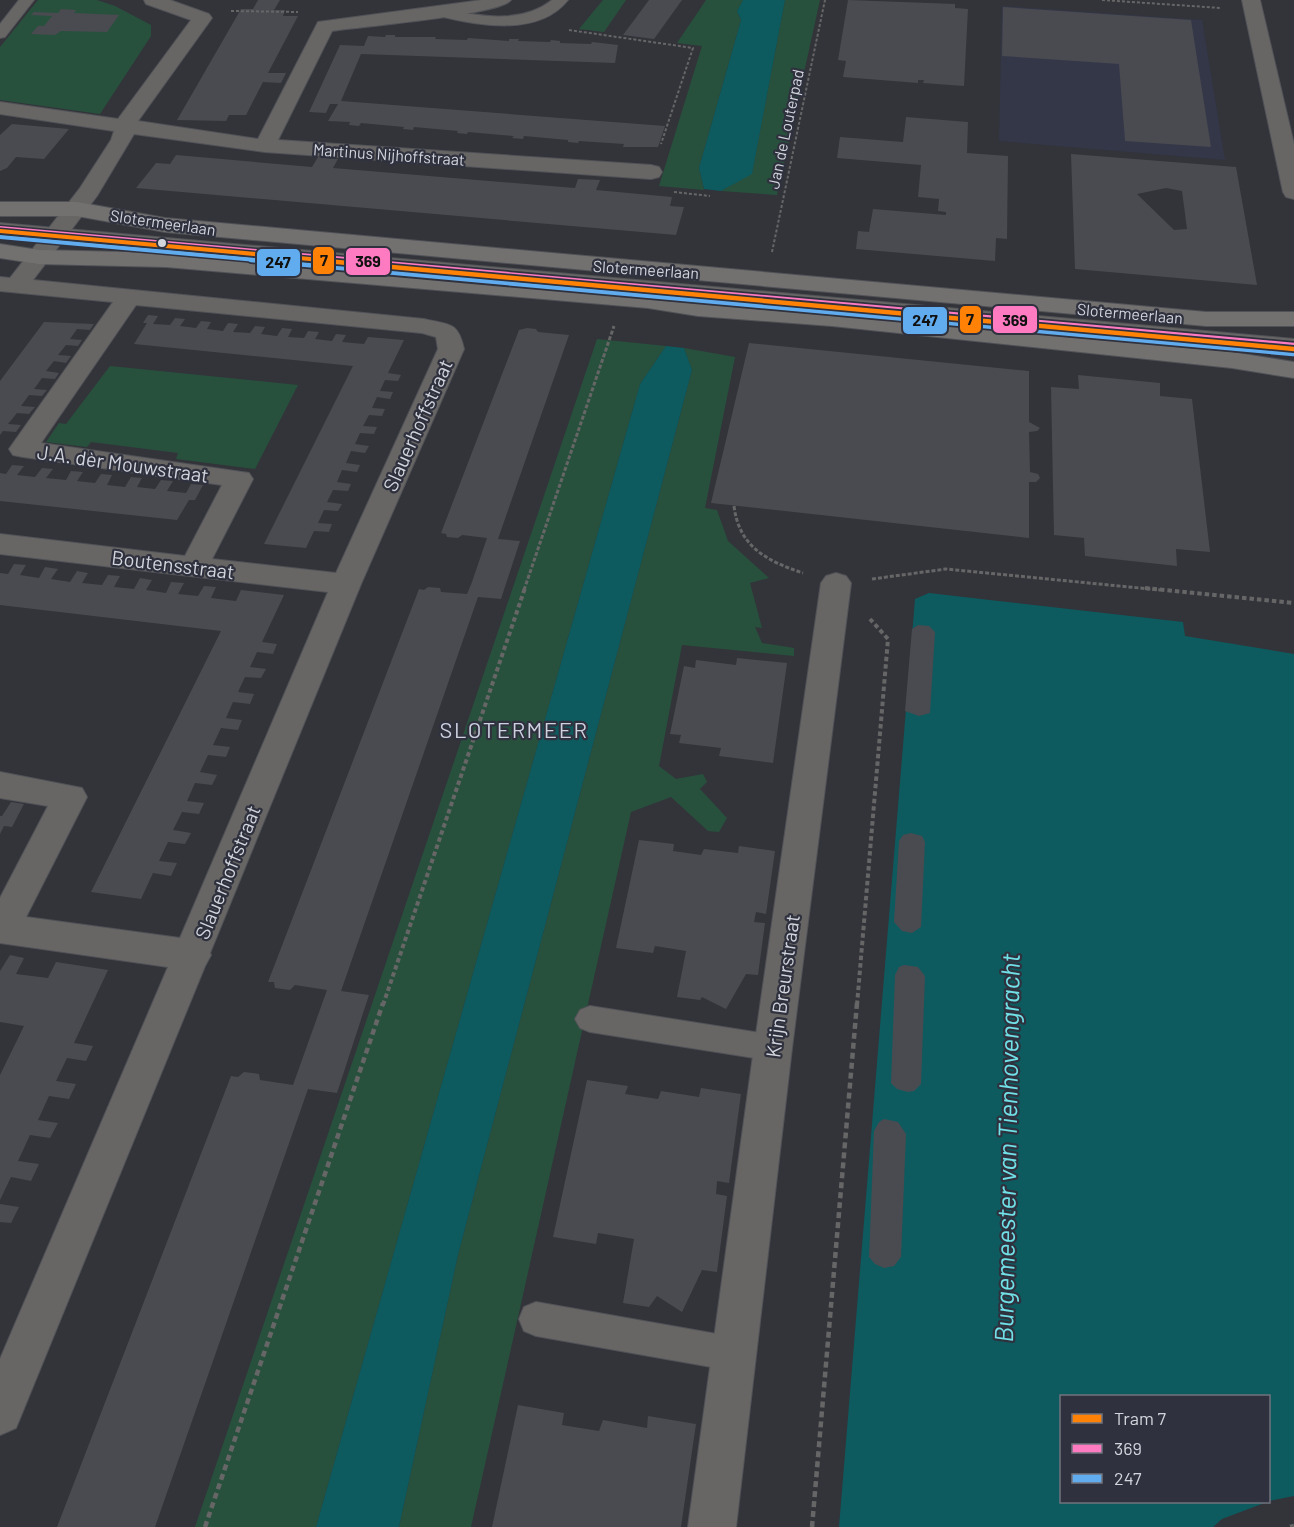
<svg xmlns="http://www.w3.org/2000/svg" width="1294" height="1527" font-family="Barlow,sans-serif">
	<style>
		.built { fill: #343748 }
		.green { fill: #28513d }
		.water { fill: #0d5b5f }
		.building { fill: #4a4b51; fill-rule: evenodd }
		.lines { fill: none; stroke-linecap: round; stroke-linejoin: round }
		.service-casing { stroke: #505257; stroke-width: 2 }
		.minor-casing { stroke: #505257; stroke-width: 2 }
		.secondary-casing { stroke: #505257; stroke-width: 2 }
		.path-far3 { stroke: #666667; stroke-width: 2; stroke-dasharray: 3 2; stroke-linecap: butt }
		.path-far2 { stroke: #666667; stroke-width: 3; stroke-dasharray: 4 2; stroke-linecap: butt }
		.path-far1 { stroke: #666667; stroke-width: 4; stroke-dasharray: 4.5 3; stroke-linecap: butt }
		.path { stroke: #666667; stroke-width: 4.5; stroke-dasharray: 6 4; stroke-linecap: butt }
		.service { fill: #686665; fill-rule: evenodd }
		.minor { fill: #686665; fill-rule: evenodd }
		.secondary { fill: #737170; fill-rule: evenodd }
		.bus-1-far1-casing { stroke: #2f323e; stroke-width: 7 }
		.bus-1-casing { stroke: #2f323e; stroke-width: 8 }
		.bus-2-far1-casing { stroke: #2f323e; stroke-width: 7 }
		.bus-2-casing { stroke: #2f323e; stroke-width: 8 }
		.bus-1-far1 { stroke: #fe7ac1; stroke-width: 4 }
		.bus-1 { stroke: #fe7ac1; stroke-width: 4.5 }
		.bus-2-far1 { stroke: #60acee; stroke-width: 4 }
		.bus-2 { stroke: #60acee; stroke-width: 4.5 }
		.tram-1-far1-casing { stroke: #2f323e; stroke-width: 7 }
		.tram-1-casing { stroke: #2f323e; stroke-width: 8 }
		.tram-1-far1 { stroke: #ff8206; stroke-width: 4 }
		.tram-1 { stroke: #ff8206; stroke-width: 4.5 }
		.bus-dot { fill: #d3d5dd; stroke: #2f323e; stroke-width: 2 }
		.labels { text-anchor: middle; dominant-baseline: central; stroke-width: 4.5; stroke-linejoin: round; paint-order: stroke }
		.far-street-label { font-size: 16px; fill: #d3d5dd; stroke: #2f323e }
		.street-label { font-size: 20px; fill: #d3d5dd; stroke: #2f323e }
		.quarter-label { font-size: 22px; letter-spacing: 1.5px; fill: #cdd1e0; stroke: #2f323e }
		.near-water-label { font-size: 26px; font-style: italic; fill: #71e1e8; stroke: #2f323e }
		.line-badge { stroke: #2f323e; stroke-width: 2 }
		.pale-badge-label { font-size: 16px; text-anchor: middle; font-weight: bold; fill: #111 }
	</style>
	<rect width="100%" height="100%" fill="#32343a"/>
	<path class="built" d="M1002,6L1202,20L1225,160L999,141Z"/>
	<path class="green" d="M38,0H97L115,6L151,25V36L100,114L0,100V47Z
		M603,0H626L604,32L579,29Z
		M706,0H743L737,11L741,20L699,168L704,190L659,186L702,46L677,43Z
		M785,0H820L777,195L721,191L752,173Z
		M597,339L666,346L640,384L316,1527H195Z
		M684,348L735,357L705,508L717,510L728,541L769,578L750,583L762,628L755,627L762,643L794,648V656L682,645L659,766L676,779L703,774L707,782L700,789L727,818L719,832L708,831L671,797L631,812L471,1527H399L458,1255L692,370Z
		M110,366L298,385L255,469L176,459L178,453L91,442L87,447L46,442L59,423L66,424Z"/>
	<path class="water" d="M743,0H785L752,174L721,191L704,189L699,168L741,20L737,11Z
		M666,346L684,348L692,370L458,1255L399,1527H316L640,384Z
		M929,593L1183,622L1185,636L1294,654V1496L1269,1501L1268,1396H1062V1502H1267L1222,1519L1213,1527H839L915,599Z"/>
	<path class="building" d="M258,0H280L274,10H285L283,16H298L268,73H286L281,83L263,82L246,115H229L226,121L177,120L241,9H253Z
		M649,0H682L654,39L623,35Z
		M848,0L955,4V8L968,9L964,86L923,83L924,80H918V83L843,77L846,61L838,60Z
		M1003,7L1191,20L1211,147L1125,141L1119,64L1002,56Z
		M61,9L76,10L74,13L119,15L107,32L61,31L55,35L31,34L38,26H44L52,16L31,15L34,12L58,13Z
		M386,35H395V37H436L435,39L467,40L468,38L509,41V39H519L518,41L550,42L551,40L560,41V43L591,44L592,42L618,45L615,63L361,54L341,101L665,126L658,147H623L624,144L579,141L578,143L568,142V140L524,136L523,139L512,138L514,136L468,132L467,134L457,133L458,131L414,127L413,130L403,129L404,127L361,123L359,126L349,125L350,122L328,121L338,104H330L326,113L309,112L340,45L364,46L368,36L385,37Z
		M906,117L968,122L967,153L1008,156L1007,239L996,238L995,261L856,249L858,231L869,232L873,209L946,215V212L938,211L939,199L918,197L921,165L837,158L840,137L903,142Z
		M12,124L69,129L44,159L16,157L7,168L0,171V135Z
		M1071,154L1236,167L1257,285L1075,269ZM1166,188L1182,191L1187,229L1174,230L1137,194Z
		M176,155L312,167L318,157L338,159L333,168L575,188L578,179L600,180L596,190L672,197L670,206L684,207L676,235L136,188L156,163L170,164Z
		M148,315L158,316L153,324L170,325L175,318L185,319L180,326L196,328L201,321L211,322L207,329L223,331L228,323L238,324L233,332L250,333L255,326L265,327L261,334L277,336L282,328L292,329L288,337L304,338L308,331L319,332L315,339L332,341L336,334L346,335L342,342L364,344L368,337L404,340L388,373L401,375L398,381L385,380L380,391L393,392L390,399L377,397L372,408L385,409L382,416L369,415L363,426L377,427L374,434L360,433L355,444L369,446L365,453L351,451L346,463L360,465L357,472L342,470L337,482L351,484L348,491L333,490L327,502L342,504L338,511L324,510L318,523L332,524L329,532L314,531L306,548L264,544L353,366L134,344L147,323H143Z
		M44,322L94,324L90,330L77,329L70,339L82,340L78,346L66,345L58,355L71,356L66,363L54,361L46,371L59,373L55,379L42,378L34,389L47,390L42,396L29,395L21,406L35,407L29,414L17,413L8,424L21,425L16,432L3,431L0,435V381Z
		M527,328L536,329L538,332L569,335L498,539L520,541L501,599L478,597L341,991L369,995L337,1093L308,1089L155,1527H57L231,1076L238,1077L244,1072L259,1074L260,1080L293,1085L327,990L295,985L290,990L275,988L274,982H268L419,589L424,590L428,587L440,588L441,592L467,594L472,582L487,538L462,535L458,538L447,537L446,534L441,533L519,330Z
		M749,343L1029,371V422L1040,428L1037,431L1029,432L1030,472L1038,474L1040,478L1036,482H1029V538L711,503Z
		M1078,375L1160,383V396L1192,399L1210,552L1176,549L1177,566L1085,556L1084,538L1054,535L1051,387L1079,389Z
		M12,465L24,466L17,475L35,477L42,468L53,469L46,478L66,480L71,471L83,472L77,481L95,483L101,474L112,475L107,485L125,487L131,477L142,478L137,487L155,489L161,480L173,481L167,491L186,493L191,484L203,485L195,500H189L177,520L0,501V473L6,474Z
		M14,564L26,565L20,575L39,578L45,567L58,569L51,579L70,582L77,571L88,573L82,583L102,585L108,575L120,576L114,587L134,589L140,578L152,580L146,590L166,593L171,582L184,583L178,594L198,596L204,586L216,587L211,598L236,601L241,590L284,595L262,642L277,644L273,654L257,652L250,667L266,669L261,678L245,677L238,692L254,694L250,704L233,702L226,718L242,720L238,730L221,728L213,745L230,747L226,757L208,755L200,772L217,775L212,785L195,783L187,801L204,803L199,814L182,812L173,830L191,833L185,844L168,842L159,861L177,863L171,876L153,873L141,899L91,892L221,631L0,605V573L8,574Z
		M918,625L929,626L935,632L930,713L919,716L905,711L912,629Z
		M737,658L787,663L773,763L719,756L721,748L679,743L681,735L670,734L684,666L695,668L696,660L736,665Z
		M11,802L24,804L12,827L4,826L0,834V816H2Z
		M911,833L922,836L925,842L921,927L912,933L902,931L894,922L899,841L903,835Z
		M639,840L674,844L673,851L701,855L704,849L738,853L739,846L775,851L766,914L756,912L754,922L765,923L758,975L746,974L726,1009L702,997L700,1000L677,997L686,951L655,946L653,953L616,948Z
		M10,955L24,958L16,974L48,978L56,962L108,970L74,1043L93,1046L86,1061L67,1058L56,1081L76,1084L69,1099L49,1096L38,1120L58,1123L50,1138L30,1135L18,1161L39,1164L31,1181L11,1177L0,1200V1075L24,1026L0,1022V971Z
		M904,965L918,967L925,976L921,1084L914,1091L908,1092L897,1089L891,1083L895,975L899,967Z
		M587,1080L628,1086L625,1094L658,1099L661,1091L699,1097L701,1088L741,1094L729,1183L717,1181L716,1194L727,1196L717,1272L702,1270L682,1312L657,1296L649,1307L623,1303L634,1239L598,1233L596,1244L553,1237Z
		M884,1119L898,1122L906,1134L901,1257L894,1266L884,1268L875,1264L869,1257L874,1131L879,1122Z
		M0,1204L19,1207L11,1223L0,1222Z
		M518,1405L564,1413L562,1425L599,1431L603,1420L647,1428L648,1416L696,1424L681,1527H492Z"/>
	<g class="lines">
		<g class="service-casing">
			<path id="service" d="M19,0H34L5,37L0,38V24Z
				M552,0H568C538,38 475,25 435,15L433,12L440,8C477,16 521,25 552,0Z
				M0,223L1294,339V351L0,233Z
				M590,1006L773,1035L783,1039L788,1048L783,1057L773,1061L590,1032L580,1028L575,1019L580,1010Z
				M536,1302L734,1337L746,1342L751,1354L746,1366L734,1371L536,1336L524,1331L519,1319L524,1307Z"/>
		</g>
		<g class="minor-casing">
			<path id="minor" d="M144,0H170L209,14L212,18L138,121L258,139L318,22L482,0H511C501,15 358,27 332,31L278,140L651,165L659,167L662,172L659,177L651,179L265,152L134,134L97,196L33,280L424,319C449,325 458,321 464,349L361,584L210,953L211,955L205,966L16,1428L0,1435V1359L168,967L0,943V898L48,806L0,798V772L82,788L87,797L26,917L180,938L328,592L0,554V534L185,556L222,485L23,457L13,455L9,449L113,302L0,291V277L10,278L80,188L111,140L114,131L0,114V102L118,119L191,20L146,4ZM136,305L422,333L436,337L438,349L336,573L212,559L253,479L249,473L41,443Z
				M1242,0H1260L1294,144V199L1286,197L1283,192Z
				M836,573L846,576L851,583L792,1048L736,1527H688L754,1048L821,583L826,576Z"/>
		</g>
		<g class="secondary-casing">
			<path id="secondary" d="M0,202H77L165,218L1206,312H1294V326H1206L165,232L77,216H0Z
				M0,244L39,250L166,253L648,294L698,302L832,312L1232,352L1294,362V378L1232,368L832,326L698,316L648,308L166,267L39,264L0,258Z"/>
		</g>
		<path class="path-far3" d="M1102,0L1221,8
			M231,11L298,12
			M569,30L693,48L661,144
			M674,192L710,196
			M772,252L825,0"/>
		<path class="path-far2" d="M734,506C739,547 767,561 803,573
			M872,579L946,569L1160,590
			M524,590L614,326"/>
		<path class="path-far1" d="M1145,588L1294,603
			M383,1005L525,588
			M857,1005L888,639L870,619"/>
		<path class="path" d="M205,1527L383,1003
			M812,1527L857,1003
			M1290,1527L1294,1526"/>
		<use href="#service" class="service"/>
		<use href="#minor" class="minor"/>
		<use href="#secondary" class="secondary"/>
		<g class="bus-1-far1-casing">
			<path id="bus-1-far1" d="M0,228L368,261"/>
		</g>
		<g class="bus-1-casing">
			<path id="bus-1" d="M351,260L1294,345"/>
		</g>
		<g class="bus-2-far1-casing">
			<path id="bus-2-far1" d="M0,237L268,261"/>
		</g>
		<g class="bus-2-casing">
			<path id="bus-2" d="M251,260L1293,354"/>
		</g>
		<use href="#bus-1-far1" class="bus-1-far1"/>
		<use href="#bus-1" class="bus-1"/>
		<use href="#bus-2-far1" class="bus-2-far1"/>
		<use href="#bus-2" class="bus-2"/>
		<g class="tram-1-far1-casing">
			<path id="tram-1-far1" d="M0,231L332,261"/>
		</g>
		<g class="tram-1-casing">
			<path id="tram-1" d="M315,260L1294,349"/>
		</g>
		<use href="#tram-1-far1" class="tram-1-far1"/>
		<use href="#tram-1" class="tram-1"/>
	</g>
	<circle class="bus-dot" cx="162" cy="243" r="5"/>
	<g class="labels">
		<g class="far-street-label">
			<text transform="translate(785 129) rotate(-78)">Jan de Louterpad</text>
			<text transform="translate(389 154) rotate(4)">Martinus Nijhoffstraat</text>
			<text transform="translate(163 222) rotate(8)">Slotermeerlaan</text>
			<text transform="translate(646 269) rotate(4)">Slotermeerlaan</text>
			<text transform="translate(1130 313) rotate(5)">Slotermeerlaan</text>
		</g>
		<g class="street-label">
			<text transform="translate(417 425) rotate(-66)">Slauerhoffstraat</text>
			<text transform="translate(123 463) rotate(8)">J.A. dèr Mouwstraat</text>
			<text transform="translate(173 564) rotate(7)">Boutensstraat</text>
			<text transform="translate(227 872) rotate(-68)">Slauerhoffstraat</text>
			<text transform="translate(782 986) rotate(-82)">Krijn Breurstraat</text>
		</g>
		<g class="quarter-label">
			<text x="514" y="729">SLOTERMEER</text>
		</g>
		<g class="near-water-label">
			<text transform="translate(1006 1148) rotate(-89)">Burgemeester van Tienhovengracht</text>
		</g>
	</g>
	<g class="line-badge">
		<rect x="312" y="246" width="23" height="29" rx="6" fill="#ff8206"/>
		<rect x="345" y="247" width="46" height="29" rx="6" fill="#fe7ac1"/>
		<rect x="256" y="248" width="45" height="29" rx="6" fill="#60acee"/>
		<rect x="959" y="305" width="23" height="29" rx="6" fill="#ff8206"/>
		<rect x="992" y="305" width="46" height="29" rx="6" fill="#fe7ac1"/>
		<rect x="902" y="306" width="46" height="29" rx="6" fill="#60acee"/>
	</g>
	<g class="pale-badge-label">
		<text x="324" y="266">7</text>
		<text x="368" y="267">369</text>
		<text x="278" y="268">247</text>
		<text x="970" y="325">7</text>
		<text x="1015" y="326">369</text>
		<text x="925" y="326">247</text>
	</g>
	<rect x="1060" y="1395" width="210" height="108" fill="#2f323e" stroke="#71737e" stroke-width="1.5"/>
	<rect x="1072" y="1414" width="30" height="9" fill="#ff8206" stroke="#71737e" stroke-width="1.5"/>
	<text x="1114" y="1425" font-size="18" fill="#d3d5dd">Tram 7</text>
	<rect x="1072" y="1444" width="30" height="9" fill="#fe7ac1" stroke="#71737e" stroke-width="1.5"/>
	<text x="1114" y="1455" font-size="18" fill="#d3d5dd">369</text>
	<rect x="1072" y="1474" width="30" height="9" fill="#60acee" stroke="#71737e" stroke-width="1.5"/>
	<text x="1114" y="1485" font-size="18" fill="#d3d5dd">247</text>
</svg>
